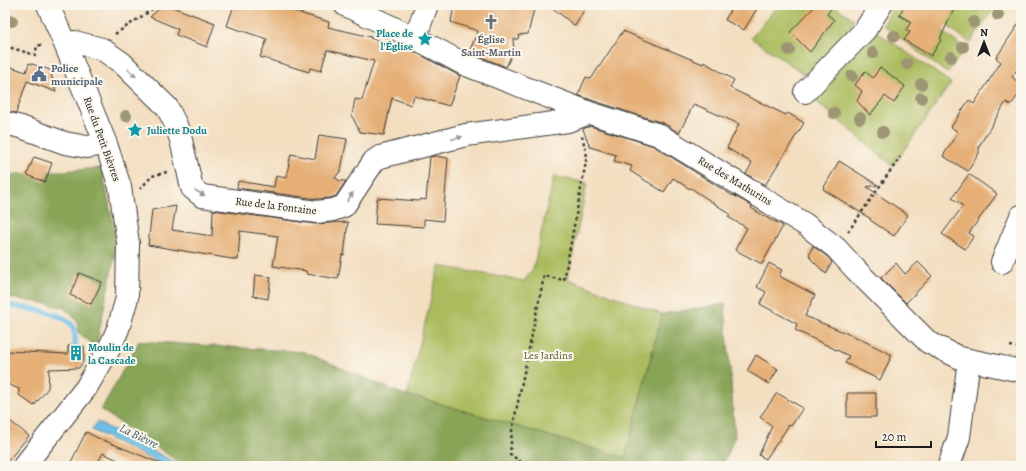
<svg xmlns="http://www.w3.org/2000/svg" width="1026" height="471" font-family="Alegreya,serif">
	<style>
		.green { fill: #abbc5f; stroke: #646c3e }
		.forest { fill: #88a456; stroke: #526039 }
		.water { fill: #6dc0e9; stroke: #446e82 }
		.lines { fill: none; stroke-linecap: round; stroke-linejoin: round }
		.stream { stroke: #6dc0e9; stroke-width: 5.5 }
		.building { fill: #e5af76 }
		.minor-casing { stroke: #3c3935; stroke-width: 24 }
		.path { stroke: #3c3935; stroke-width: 2.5; stroke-dasharray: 3 3; stroke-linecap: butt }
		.minor { stroke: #fff; stroke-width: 22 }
		.tree { fill: #9c9675 }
		.oneway { fill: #999 }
		.labels { text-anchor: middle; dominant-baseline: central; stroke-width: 4; stroke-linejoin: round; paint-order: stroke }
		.culture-label { font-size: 11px; font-weight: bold; fill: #0d838f; stroke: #fbf7ec; text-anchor: start }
		.worship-label { font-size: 11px; font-weight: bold; fill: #5b616d; stroke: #fbf7ec }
		.service-label { font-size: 11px; font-weight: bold; fill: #4e5e75; stroke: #fbf7ec; text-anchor: start }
		.street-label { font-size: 11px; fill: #1c1c1c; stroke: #fbf7ec }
		.park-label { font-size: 11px; fill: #555c37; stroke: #fbf7ec }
		.water-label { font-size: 12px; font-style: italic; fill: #385564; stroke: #fbf7ec }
	</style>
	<rect width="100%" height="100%" fill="#fbf7ec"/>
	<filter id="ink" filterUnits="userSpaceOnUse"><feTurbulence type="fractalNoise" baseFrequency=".025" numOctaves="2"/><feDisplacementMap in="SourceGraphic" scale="8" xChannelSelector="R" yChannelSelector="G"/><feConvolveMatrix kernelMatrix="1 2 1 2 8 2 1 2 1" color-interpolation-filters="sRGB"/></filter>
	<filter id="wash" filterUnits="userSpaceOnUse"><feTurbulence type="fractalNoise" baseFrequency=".012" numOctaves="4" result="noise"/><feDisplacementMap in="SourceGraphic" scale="16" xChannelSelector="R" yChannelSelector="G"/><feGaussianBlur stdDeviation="0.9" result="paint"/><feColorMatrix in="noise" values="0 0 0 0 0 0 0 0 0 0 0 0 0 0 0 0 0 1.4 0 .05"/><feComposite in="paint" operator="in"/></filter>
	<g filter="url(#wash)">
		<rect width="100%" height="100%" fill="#f3dec0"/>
		<path class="green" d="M778,5H833L854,19L849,30L806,75L751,38Z
			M894,5H908L965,49L947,73L883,25Z
			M920,5H987L993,10L970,43Z
			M876,31L951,83L893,166L812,98Z
			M554,176L587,183L568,279L662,314L625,458L420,398L407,396L439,266L524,281L533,269Z"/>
		<path class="forest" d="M102,168L117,245L96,347L79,333L77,321L71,314L64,308L49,304L5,297V175Z
			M725,304L735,437L722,466H499C482,461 479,461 462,466H185L101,410L139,341L304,352L407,396L420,398L625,458L662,314Z"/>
		<path class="water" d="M97,422L182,466H165L92,430Z"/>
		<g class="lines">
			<path class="stream" d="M5,305C22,308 65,311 73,327C76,333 75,340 75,346"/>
		</g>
		<g id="blocks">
			<path class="building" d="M163,5H167L215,23L207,47L176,35L178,29L150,17Z
				M234,5H273L329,22L328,27L371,37L370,38L413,51L460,76L449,106L414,96L411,105L392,98L384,135L360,132L352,116L355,99L362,100L374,61L327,50L321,71L310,68L309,72L260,57L267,39L227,26Z
				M454,5H535L528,34L519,35L518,39H513L514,50L506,67L469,52L478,31L451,22Z
				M549,5H587L575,26Z
				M733,5H759L744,30L725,20Z
				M816,5H834L827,14L834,20L810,52L790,32Z
				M905,5H956L940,39L941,40L931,56L904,40L910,32L906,30L911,22L899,15Z
				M1021,20V63L1012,77L1021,85V91L1011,105L1006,102L979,146V153L968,171L943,156L958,132L951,127L969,100L974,104L1001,62L996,58Z
				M623,31L703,64L704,62L734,80L730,88L786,115L788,113L804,123L765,185L746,174L752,163L727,148L739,124L694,104L679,133L663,123L594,101L578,95L586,77L591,79Z
				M29,63L50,70L56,92L27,81L16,113L5,111V65L26,72Z
				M880,67L905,86L894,103L885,96L870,115L857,101L862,91L855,85L865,71L873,78Z
				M590,126L654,146L733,196V195L752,206L751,208L769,219L778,223L783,226L762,264L735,250L747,228L728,217L730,214L691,188L690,189L673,178L664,192L630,171L632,166L614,161L616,155L590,147L583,129Z
				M319,135L347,139L341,170L335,178L339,180V181H346L336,196L330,198L317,199L237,188L238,181L274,187L276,176L286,178L291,154L315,159Z
				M435,156L448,158L443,221L424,219V227L375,224L377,198L420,201V199L426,200L430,157Z
				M34,157L52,163L45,182L27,175Z
				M839,161L878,185L867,187L908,215L894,236L870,220L871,219L823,189Z
				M969,174L997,194L969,233L974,236L965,249L942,234L963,206L952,198Z
				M176,206L172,230L212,236L213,210L315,224L348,222L344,255H342L338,279L307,274L306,271L273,266L278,236L240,231L238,260L148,245L152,210Z
				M813,246L828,257L832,262L826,274L811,259L809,254Z
				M918,262L932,276L906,303L881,278L896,263L905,274Z
				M769,263L782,270L779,276L815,295L805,316L858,338L892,355L880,380L845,363L849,356L795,330L797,324L760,304L766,292L757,287Z
				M79,273L102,282L91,304L70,295Z
				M255,275L271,277L268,299L253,296Z
				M68,346H84V360L79,368L49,369L48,388L34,406L19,395V389L5,383V351L68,354Z
				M756,355L778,369L769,384L747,371Z
				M777,393L803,408L791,426L789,425L766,459L759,455L772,426L760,417Z
				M847,393H876V417H847Z
				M5,417L29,436L5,464Z
				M86,432L98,438L167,466H130L103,453L96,466H69Z"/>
		</g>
	</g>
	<g filter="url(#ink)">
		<use href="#blocks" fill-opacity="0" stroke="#3c3935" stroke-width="1"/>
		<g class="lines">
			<g class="minor-casing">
				<path id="minor" d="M345,5L415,38L464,64L590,113L659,135L806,225L836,248L856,270L928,342L960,358L1021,371
					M415,38L427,5
					M65,44L75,42L102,49L122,63L167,107L176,125L181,140L192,188L202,196L317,212L333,210L344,206L374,161L380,157L466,135L568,121L590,113
					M805,92L865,30L881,5
					M5,123L21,127L65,143L87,147L106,144
					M1002,262L1021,216
					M24,466L86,388L109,349L118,329L127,298L128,243L120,187L106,144L65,44L48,5
					M949,466L959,437L969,360"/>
			</g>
			<path class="path" d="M115,34L150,11L157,5
				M5,46L35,55L37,46L44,44
				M140,189L152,176L167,172
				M848,232L900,157
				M1010,346L1021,348
				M526,466L510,454L512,431L544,276L564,280L587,156L582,136"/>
			<use href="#minor" class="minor"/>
		</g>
		<g class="tree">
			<circle cx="998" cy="15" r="6"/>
			<circle cx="12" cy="21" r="6"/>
			<circle cx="974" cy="22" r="6"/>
			<circle cx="894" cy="36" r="6"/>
			<circle cx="963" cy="47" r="6"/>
			<circle cx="789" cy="50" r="6"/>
			<circle cx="873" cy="53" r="6"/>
			<circle cx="951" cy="57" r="6"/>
			<circle cx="907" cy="64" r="6"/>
			<circle cx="852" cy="76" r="6"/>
			<circle cx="921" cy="84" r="6"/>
			<circle cx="921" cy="98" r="6"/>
			<circle cx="834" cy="113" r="6"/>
			<circle cx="126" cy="116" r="6"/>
			<circle cx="860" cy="118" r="6"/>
			<circle cx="883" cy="132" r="6"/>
		</g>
		<defs><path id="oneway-solid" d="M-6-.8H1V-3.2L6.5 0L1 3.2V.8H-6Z"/></defs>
		<g class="oneway">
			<use href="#oneway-solid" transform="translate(132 73) rotate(44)"/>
			<use href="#oneway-solid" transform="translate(457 138) rotate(-14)"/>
			<use href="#oneway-solid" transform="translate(200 193) rotate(30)"/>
			<use href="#oneway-solid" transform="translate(350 197) rotate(-56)"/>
		</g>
	</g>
	<defs>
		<g id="church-bare" transform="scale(1.2)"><path d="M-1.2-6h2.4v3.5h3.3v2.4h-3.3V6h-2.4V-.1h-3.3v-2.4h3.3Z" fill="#6b7280" stroke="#fbf7ec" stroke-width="2.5" paint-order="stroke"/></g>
		<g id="sight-bare" transform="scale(1.2)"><path d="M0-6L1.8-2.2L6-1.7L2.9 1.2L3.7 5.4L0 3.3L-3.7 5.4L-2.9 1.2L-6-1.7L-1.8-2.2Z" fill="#0f9aa8" stroke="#fbf7ec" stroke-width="2.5" paint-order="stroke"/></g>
		<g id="civic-bare" transform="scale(1.2)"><path d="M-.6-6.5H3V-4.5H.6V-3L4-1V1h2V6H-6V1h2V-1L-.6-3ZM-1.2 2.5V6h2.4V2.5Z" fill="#5c6f8a" stroke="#fbf7ec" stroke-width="2.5" paint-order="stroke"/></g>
		<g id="building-bare" transform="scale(1.2)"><path d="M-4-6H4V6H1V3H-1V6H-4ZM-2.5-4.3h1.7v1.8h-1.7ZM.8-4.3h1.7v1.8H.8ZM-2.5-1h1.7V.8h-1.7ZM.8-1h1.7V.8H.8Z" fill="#0f9aa8" stroke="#fbf7ec" stroke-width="2.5" paint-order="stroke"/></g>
	</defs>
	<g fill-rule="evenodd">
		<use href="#church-bare" x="491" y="22"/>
		<use href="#sight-bare" x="425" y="39"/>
		<use href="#civic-bare" x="39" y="74"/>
		<use href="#sight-bare" x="135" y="130"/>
		<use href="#building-bare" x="76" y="353"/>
	</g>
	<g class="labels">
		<g class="culture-label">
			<text x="413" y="33" text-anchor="end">Place de<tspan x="413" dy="13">l'Église</tspan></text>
			<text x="147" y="130">Juliette Dodu</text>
			<text x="88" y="347">Moulin de<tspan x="88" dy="13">la Cascade</tspan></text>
		</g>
		<g class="worship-label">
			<text x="491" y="39">Église<tspan x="491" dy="13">Saint-Martin</tspan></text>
		</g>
		<g class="service-label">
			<text x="51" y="68">Police<tspan x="51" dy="13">municipale</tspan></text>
		</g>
		<g class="street-label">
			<text transform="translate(102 139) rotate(70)">Rue du Petit Bièvres</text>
			<text transform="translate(735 181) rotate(31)">Rue des Mathurins</text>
			<text transform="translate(276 206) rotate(7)">Rue de la Fontaine</text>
		</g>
		<g class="park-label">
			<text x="548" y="355">Les Jardins</text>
		</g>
		<g class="water-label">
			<text transform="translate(139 436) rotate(26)">La Bièvre</text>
		</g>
	</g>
	<rect width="1026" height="471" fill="none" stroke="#fbf7ec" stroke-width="20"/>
	<g transform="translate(984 42)" stroke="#fbf7ec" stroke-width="3" paint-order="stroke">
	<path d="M0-3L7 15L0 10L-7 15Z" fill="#1c1c1c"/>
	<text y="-6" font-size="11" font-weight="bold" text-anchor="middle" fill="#1c1c1c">N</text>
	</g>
	<path d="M876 441v6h55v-6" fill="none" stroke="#1c1c1c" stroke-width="2"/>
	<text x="882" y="441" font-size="12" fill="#1c1c1c" stroke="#fbf7ec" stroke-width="3" paint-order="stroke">20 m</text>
</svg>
